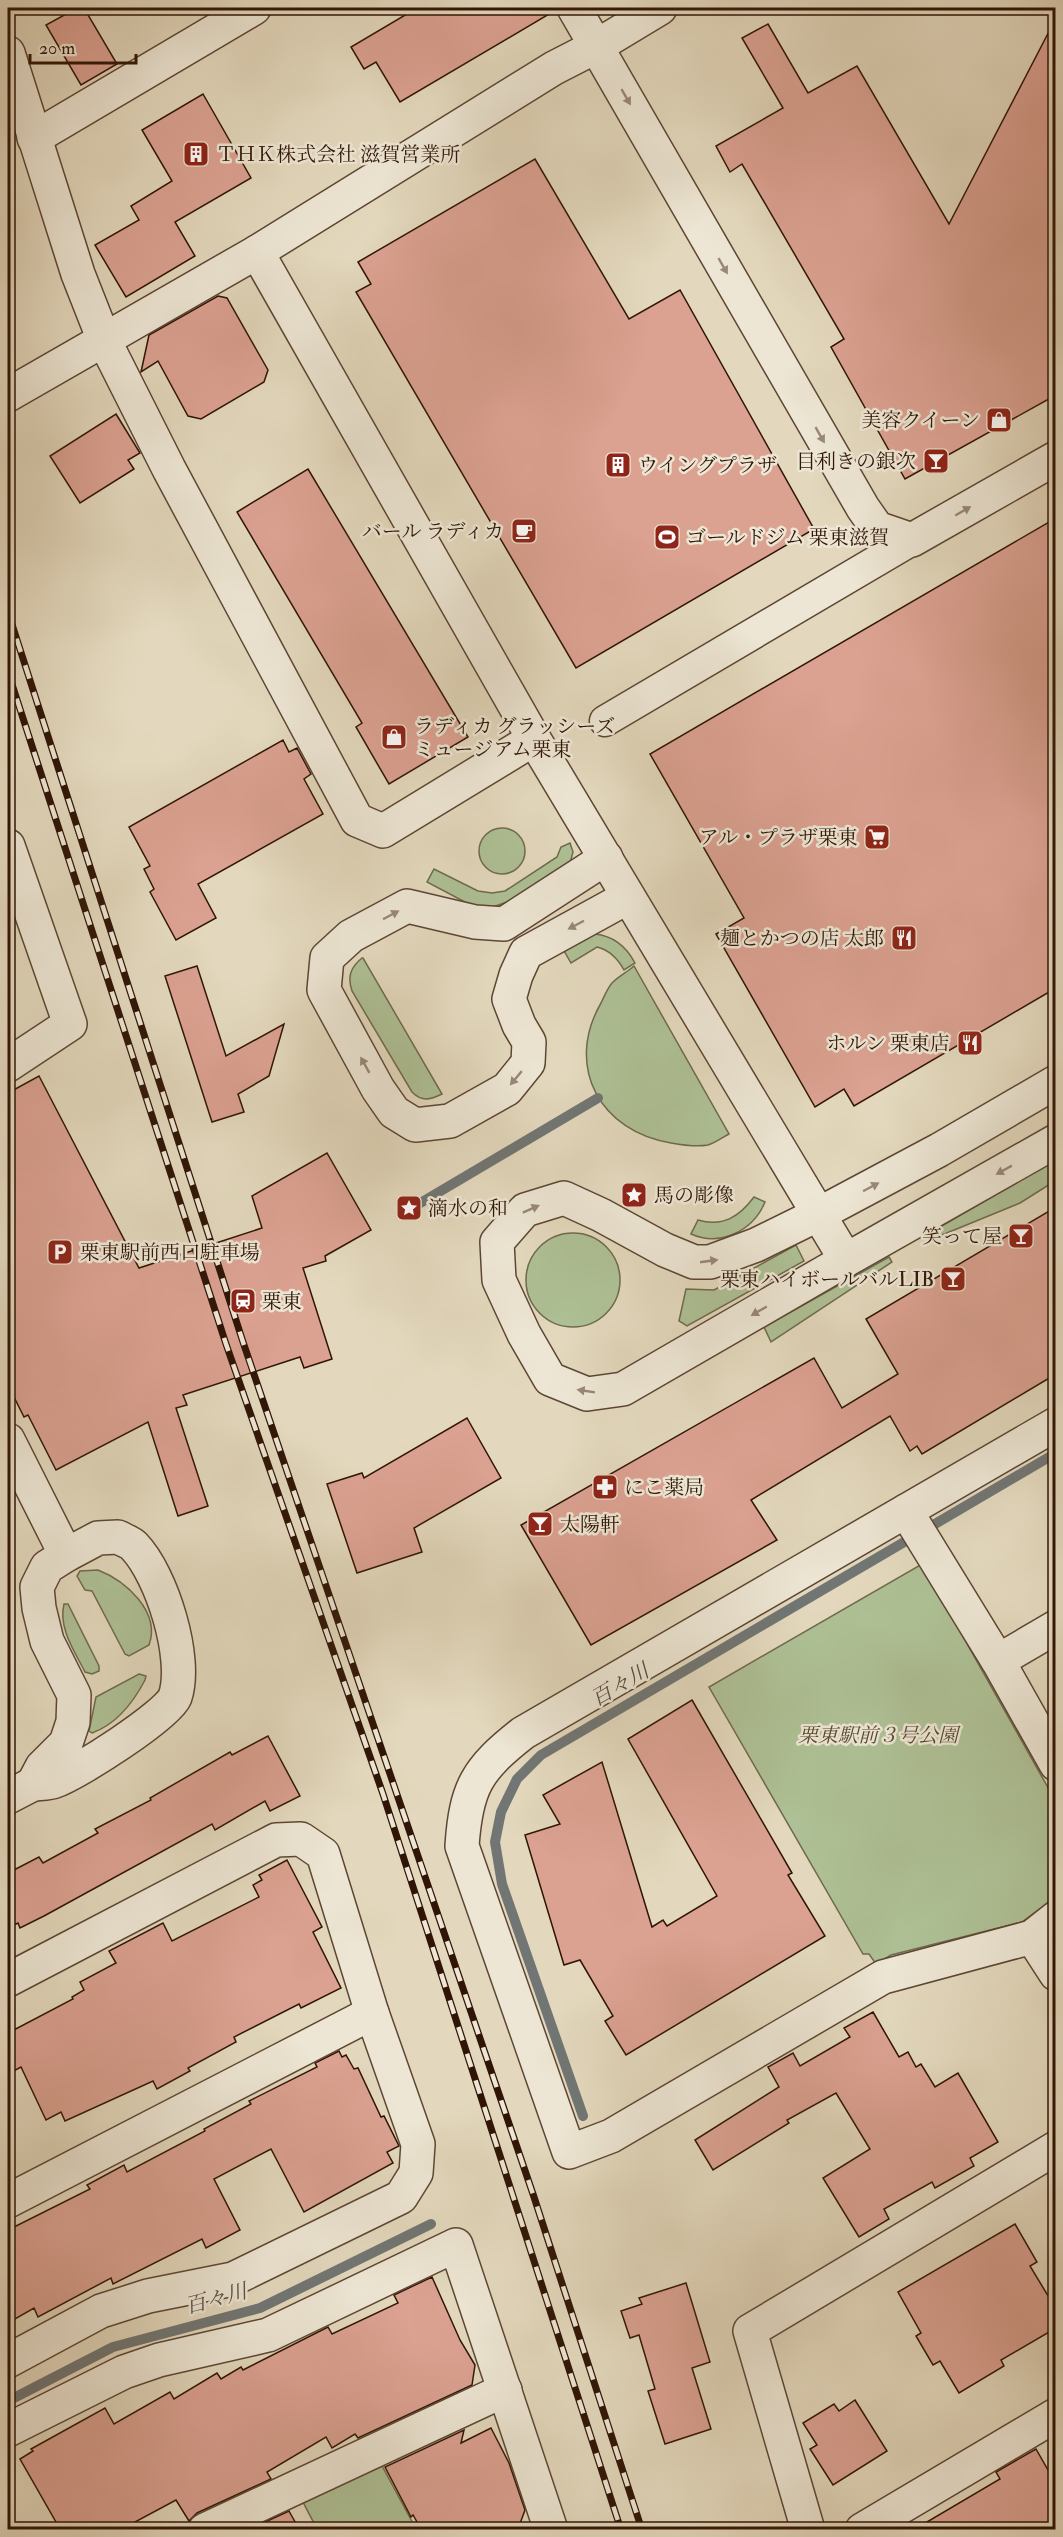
<svg xmlns="http://www.w3.org/2000/svg" width="1063" height="2537" viewBox="0 0 1063 2537" font-family="'IM FELL Double Pica','Noto Serif JP',serif">
	<style>
		.green { fill: #aec095; stroke: #6f6a4e; stroke-width: 1.5 }
		.lines { fill: none; stroke-linecap: round; stroke-linejoin: round }
		.stream { stroke: #717674; stroke-width: 10 }
		.building { fill: #dba191; stroke: #301506; stroke-width: 1.5 }
		.pedestrian-casing { stroke: #5d4634; stroke-width: 33 }
		.minor-casing { stroke: #5d4634; stroke-width: 36 }
		.tertiary-casing { stroke: #5d4634; stroke-width: 36 }
		.pedestrian { stroke: #ede6d4; stroke-width: 30 }
		.minor { stroke: #ede6d4; stroke-width: 33 }
		.tertiary { stroke: #ede6d4; stroke-width: 33 }
		.rail-casing { stroke: #301506; stroke-width: 7 }
		.rail { stroke: #ede6d4; stroke-width: 4.5; stroke-dasharray: 14; stroke-linecap: butt }
		.oneway { fill: #988877 }
		.labels { text-anchor: middle; dominant-baseline: central; stroke-width: 5; stroke-linejoin: round; paint-order: stroke }
		.poi-label { font-size: 20px; fill: #301506; stroke: #ede6d4; text-anchor: start }
		.park-label { font-size: 20px; font-style: italic; fill: #564831; stroke: #ede6d4 }
		.water-label { font-size: 21px; font-style: italic; fill: #564d46; stroke: #ede6d4 }
	</style>
	<rect width="100%" height="100%" fill="#e3d8bd"/>
	<filter id="stains"><feTurbulence type="fractalNoise" baseFrequency=".00333" numOctaves="4"/><feColorMatrix values="0 0 0 0 .2 0 0 0 0 .09 0 0 0 0 .02 0 0 0 .5 -.17"/></filter>
	<radialGradient id="worn" r=".72"><stop offset=".6" stop-color="#630" stop-opacity="0"/><stop offset="1" stop-color="#630" stop-opacity=".3"/></radialGradient>
	<!-- green -->
	<g class="green">
		<circle cx="502" cy="851" r="23"/>
		<polygon points="570,843 573,852 569,867 507,902 487,909 478,909 427,882 434,869 478,891 492,893 505,891 557,857 561,847"/>
		<path d="M 595,934 C 614,936 626,946 635,963 L 624,970 C 618,959 609,950 597,947 L 571,963 L 563,949 Z"/>
		<path d="M 362,958 L 363,958 L 442,1094 C 430,1100 422,1102 412,1092 L 352,991 C 347,976 351,967 362,958 Z"/>
		<path d="M 634,966 L 729,1134 C 723,1137 715,1143 708,1145 C 697,1147 682,1145 671,1143 C 601,1132 564,1067 601,1003 C 604,997 607,989 612,983 C 618,977 627,972 634,966 Z"/>
		<polygon points="1055,1160 1055,1181 1020,1203 937,1237 933,1231"/>
		<path d="M 754,1197 L 765,1202 C 753,1231 720,1247 691,1234 L 698,1220 C 723,1227 739,1217 754,1197 Z"/>
		<circle cx="573" cy="1280" r="47"/>
		<polygon points="796,1245 804,1261 687,1326 679,1321 686,1289 714,1290"/>
		<polygon points="889,1257 892,1262 771,1342 764,1327"/>
		<polygon points="922,1564 1055,1800 1055,1897 1022,1922 891,1955 876,1964 869,1954 863,1954 709,1687"/>
		<path d="M 98,1570 C 126,1581 161,1612 149,1645 L 129,1656 L 125,1654 L 92,1591 L 85,1590 L 77,1576 L 80,1571 Z"/>
		<path d="M 64,1604 L 68,1604 L 99,1666 L 99,1671 L 92,1674 L 85,1672 C 75,1652 58,1628 64,1604 Z"/>
		<path d="M 139,1674 L 146,1676 L 145,1680 C 133,1703 117,1724 92,1733 L 89,1731 L 96,1697 Z"/>
		<polygon points="381,2464 416,2529 317,2529 303,2502"/>
	</g>
	<g class="lines">
		<!-- stream -->
		<g class="stream">
			<polyline points="417,1205 598,1098"/>
			<polyline points="583,2116 502,1884 495,1842 501,1812 517,1779 541,1755 1056,1453"/>
			<polyline points="8,2401 113,2347 260,2308 431,2224"/>
		</g>
	</g>
	<!-- building -->
	<g class="building">
		<polygon points="77,8 84,8 117,64 81,85 46,25"/>
		<polygon points="417,8 555,8 556,10 400,102 376,62 364,69 351,47"/>
		<polygon points="1056,18 1056,395 905,479 831,347 844,339 742,164 730,172 716,146 783,108 742,38 768,24 808,93 857,66 949,224"/>
		<polygon points="203,94 251,178 175,222 195,256 126,297 95,245 139,220 131,206 172,181 142,130"/>
		<polygon points="535,159 629,319 680,290 814,529 576,668 356,292 371,284 358,262"/>
		<polygon points="218,296 227,298 268,370 264,382 201,419 188,416 158,361 141,372 149,335"/>
		<polygon points="116,414 140,453 128,460 134,469 80,503 50,456"/>
		<polygon points="308,469 468,737 389,784 356,727 362,723 237,512"/>
		<polygon points="1056,518 1056,988 854,1106 844,1089 815,1107 716,934 744,918 650,754"/>
		<polygon points="283,740 289,752 297,748 311,774 304,779 323,814 198,884 216,918 176,940 150,892 154,889 144,869 150,866 129,827"/>
		<polygon points="197,966 226,1056 284,1024 269,1076 238,1094 244,1112 212,1122 165,976"/>
		<polygon points="39,1076 139,1268 262,1228 252,1196 327,1153 371,1230 325,1256 326,1261 303,1268 332,1359 304,1368 300,1357 183,1395 187,1405 176,1408 208,1506 178,1516 148,1422 56,1470 28,1415 24,1417 8,1385 8,1093"/>
		<polygon points="1056,1207 1056,1374 922,1454 917,1446 910,1451 890,1416 751,1500 777,1540 591,1645 521,1525 814,1358 842,1408 898,1374 866,1319"/>
		<polygon points="467,1418 501,1478 414,1528 422,1552 357,1573 327,1484 362,1473 364,1478"/>
		<polygon points="692,1700 792,1873 788,1875 825,1936 626,2055 605,2021 613,2016 580,1960 564,1965 525,1835 560,1824 543,1795 602,1762 652,1927 663,1920 667,1926 717,1896 628,1739"/>
		<polygon points="268,1736 300,1796 270,1811 265,1801 215,1830 212,1824 44,1916 20,1928 18,1923 8,1928 8,1873 39,1857 43,1863 98,1833 95,1829 151,1800 150,1798 230,1752 232,1755"/>
		<polygon points="287,1860 322,1927 313,1932 341,1988 301,2008 299,2004 234,2037 236,2042 188,2068 190,2071 157,2089 153,2081 65,2121 61,2112 46,2120 21,2067 8,2074 8,2033 73,1999 72,1997 84,1990 80,1982 116,1963 109,1951 163,1923 172,1941 259,1897 253,1885 262,1880 259,1875"/>
		<polygon points="873,2012 899,2057 908,2052 916,2067 921,2064 935,2087 958,2073 998,2142 970,2158 974,2166 935,2188 932,2182 884,2209 889,2219 859,2237 823,2178 870,2149 836,2093 787,2120 789,2123 713,2170 695,2140 779,2087 768,2067 793,2053 800,2066 850,2037 844,2028"/>
		<polygon points="339,2051 342,2057 346,2055 354,2069 358,2068 381,2117 384,2116 399,2146 387,2152 393,2163 304,2212 271,2149 214,2179 240,2230 206,2248 202,2239 113,2284 111,2278 38,2317 34,2308 8,2323 8,2230 90,2189 87,2185 124,2165 127,2172 205,2131 204,2129 251,2104 249,2101 317,2067 315,2063"/>
		<polygon points="1015,2224 1037,2262 1030,2266 1056,2309 1056,2328 1001,2360 1004,2366 959,2393 940,2361 933,2365 916,2336 921,2333 898,2292"/>
		<polygon points="432,2277 460,2340 475,2365 472,2385 358,2438 355,2434 332,2448 326,2437 267,2472 271,2479 197,2513 189,2521 176,2500 122,2529 60,2529 20,2459 33,2451 31,2449 105,2408 114,2424 170,2392 174,2399 217,2373 221,2379 241,2367 243,2370 328,2327 332,2334 398,2303 394,2295"/>
		<polygon points="686,2283 710,2362 692,2368 711,2429 665,2444 648,2391 655,2389 639,2335 630,2338 621,2311 642,2304 639,2298"/>
		<polygon points="855,2400 887,2451 833,2485 810,2449 817,2445 803,2423 834,2404 839,2411"/>
		<polygon points="491,2428 509,2463 525,2510 518,2529 421,2529 413,2515 411,2517 385,2467 464,2430 461,2443"/>
		<polygon points="1036,2449 1056,2484 1056,2529 915,2529 1000,2479 996,2472"/>
		<polygon points="289,2511 299,2529 250,2529"/>
	</g>
	<g class="lines">
		<!-- pedestrian casing -->
		<g class="pedestrian-casing">
			<polyline id="pedestrian" points="605,721 912,540"/>
		</g>
		<!-- minor casing -->
		<g class="minor-casing">
			<g id="minor">
				<polyline points="574,8 863,508 877,528 912,540 1056,458"/>
				<polyline points="8,53 78,274 104,340 169,469 357,820 383,831 534,739"/>
				<polyline points="34,138 254,8"/>
				<polyline points="8,395 257,252"/>
				<polyline points="8,846 70,1024 8,1065"/>
				<polyline points="606,858 504,924 475,922 407,906 351,936 327,958 324,990 378,1089 394,1112 415,1125 450,1121 507,1089 528,1063 529,1042 519,1025 509,999 516,975 526,953 628,897"/>
				<polyline points="819,1214 756,1245 710,1262 694,1262 665,1250 601,1215 564,1198 525,1210 497,1242 499,1280 524,1334 550,1379 587,1394 623,1389 846,1260"/>
				<path d="M 1056,1424 L 523,1733 C 477,1769 466,1787 462,1846 L 569,2152 L 611,2136 L 883,1977 L 1032,1937 L 1056,1918"/>
				<polyline points="8,1440 66,1555"/>
				<polyline points="906,1511 998,1661 1056,1764"/>
				<path d="M 118,1537 C 123,1540 130,1542 134,1546 C 162,1575 188,1659 175,1697 C 168,1715 76,1774 55,1781 C 48,1784 40,1783 33,1784 L 42,1767 L 66,1743 L 73,1722 L 74,1695 L 47,1641 L 39,1608 L 37,1587 L 47,1567 L 66,1555 L 98,1538 Z"/>
				<polyline points="998,1661 1056,1627"/>
				<polyline points="1032,1937 1056,1974"/>
				<polyline points="8,1980 276,1840 301,1839 323,1854 372,2013 418,2144 416,2173 401,2197 233,2279 148,2296 101,2311 8,2361"/>
				<polyline points="8,2201 372,2013"/>
				<polyline points="8,2430 124,2372 159,2360 268,2335 456,2245 551,2530"/>
				<polyline points="205,2530 505,2390"/>
				<polyline points="808,2530 750,2331 1056,2148"/>
				<polyline points="862,2530 1056,2415"/>
			</g>
		</g>
		<!-- tertiary casing -->
		<g class="tertiary-casing">
			<g id="tertiary">
				<polyline points="660,8 597,46 554,68 257,252 534,739 846,1260 1056,1141"/>
				<polyline points="819,1214 939,1150 1056,1082"/>
				<polyline points="8,1797 33,1784"/>
			</g>
		</g>
		<!-- pedestrian -->
		<use href="#pedestrian" class="pedestrian"/>
		<!-- minor -->
		<use href="#minor" class="minor"/>
		<!-- tertiary -->
		<use href="#tertiary" class="tertiary"/>
		<!-- rail casing -->
		<g class="rail-casing">
			<g id="rail">
				<polyline points="8,612 243,1342 534,2197 642,2530"/>
				<polyline points="8,672 226,1344 383,1794 621,2530"/>
			</g>
		</g>
		<!-- rail -->
		<use href="#rail" class="rail"/>
	</g>
	<!-- one-way arrows -->
	<defs><path id="oneway-solid" d="M-6-.8H1V-3.2L6.5 0L1 3.2V.8H-6Z" transform="scale(1.5)"/></defs>
	<g class="oneway">
		<use href="#oneway-solid" transform="translate(626 97) rotate(60)"/>
		<use href="#oneway-solid" transform="translate(723 266) rotate(60)"/>
		<use href="#oneway-solid" transform="translate(820 435) rotate(60)"/>
		<use href="#oneway-solid" transform="translate(963 511) rotate(-30)"/>
		<use href="#oneway-solid" transform="translate(391 915) rotate(-28)"/>
		<use href="#oneway-solid" transform="translate(576 925) rotate(152)"/>
		<use href="#oneway-solid" transform="translate(365 1065) rotate(-119)"/>
		<use href="#oneway-solid" transform="translate(516 1078) rotate(130)"/>
		<use href="#oneway-solid" transform="translate(1004 1170) rotate(151)"/>
		<use href="#oneway-solid" transform="translate(871 1187) rotate(-28)"/>
		<use href="#oneway-solid" transform="translate(531 1209) rotate(-24)"/>
		<use href="#oneway-solid" transform="translate(709 1261) rotate(-8)"/>
		<use href="#oneway-solid" transform="translate(759 1311) rotate(150)"/>
		<use href="#oneway-solid" transform="translate(586 1391) rotate(-171)"/>
	</g>
	<!-- icons -->
	<defs>
		<g id="building-square" transform="scale(1.35)"><rect x="-9" y="-9" width="18" height="18" rx="4" fill="#8f2418" stroke="#ede6d4"/><path d="M-4-6H4V6H1V3H-1V6H-4ZM-2.5-4.3h1.7v1.8h-1.7ZM.8-4.3h1.7v1.8H.8ZM-2.5-1h1.7V.8h-1.7ZM.8-1h1.7V.8H.8Z" fill="#fff"/></g>
		<g id="shop-square" transform="scale(1.35)"><rect x="-9" y="-9" width="18" height="18" rx="4" fill="#8f2418" stroke="#ede6d4"/><path d="M-5-2.5h2.3a2.7 3.5 0 0 1 5.4 0H5L5.5 6h-11ZM-1.5-2.5h3a1.5 2.3 0 0 0-3 0Z" fill="#fff"/></g>
		<g id="bar-square" transform="scale(1.35)"><rect x="-9" y="-9" width="18" height="18" rx="4" fill="#8f2418" stroke="#ede6d4"/><path d="M-6-5H6L.8 .8V4.5H3.5V6h-7V4.5H-.8V.8Z" fill="#fff"/></g>
		<g id="cafe-square" transform="scale(1.35)"><rect x="-9" y="-9" width="18" height="18" rx="4" fill="#8f2418" stroke="#ede6d4"/><path d="M-5.5-4.5H6V0H3Q3 3.5 0 3.5H-2.5Q-5.5 3.5-5.5 0ZM3-3.2v2h1.7v-2ZM-6 4.5H4V6H-6Z" fill="#fff"/></g>
		<g id="stadium-square" transform="scale(1.35)"><rect x="-9" y="-9" width="18" height="18" rx="4" fill="#8f2418" stroke="#ede6d4"/><path d="M0-5a6.5 5 0 1 0 0 10a6.5 5 0 1 0 0-10ZM-3.5-1.8h7v3.6h-7Z" fill="#fff"/></g>
		<g id="supermarket-square" transform="scale(1.35)"><rect x="-9" y="-9" width="18" height="18" rx="4" fill="#8f2418" stroke="#ede6d4"/><path d="M-6-5.5h2.5l.6 2H6L4.5 2H-2.5L-4.4-4H-6ZM-1.5 3.2a1.3 1.3 0 1 0 .1 0ZM3 3.2a1.3 1.3 0 1 0 .1 0Z" fill="#fff"/></g>
		<g id="restaurant-square" transform="scale(1.35)"><rect x="-9" y="-9" width="18" height="18" rx="4" fill="#8f2418" stroke="#ede6d4"/><path d="M-5-6h1v4h1v-4h1v4h1v-4h1v5L-1.5 .5V6h-2V.5L-5-1ZM5-6V6H3V1.5H1.5Q1.5-4 5-6Z" fill="#fff"/></g>
		<g id="sight-square" transform="scale(1.35)"><rect x="-9" y="-9" width="18" height="18" rx="4" fill="#8f2418" stroke="#ede6d4"/><path d="M0-6L1.8-2.2L6-1.7L2.9 1.2L3.7 5.4L0 3.3L-3.7 5.4L-2.9 1.2L-6-1.7L-1.8-2.2Z" fill="#fff"/></g>
		<g id="parking-square" transform="scale(1.35)"><rect x="-9" y="-9" width="18" height="18" rx="4" fill="#8f2418" stroke="#ede6d4"/><path d="M-3.5-5.5H1a3.5 3.5 0 0 1 0 7H-1V5.5H-3.5ZM-1-3.4V-.6H.8a1.4 1.4 0 0 0 0-2.8Z" fill="#fff"/></g>
		<g id="station-square" transform="scale(1.35)"><rect x="-9" y="-9" width="18" height="18" rx="4" fill="#8f2418" stroke="#ede6d4"/><path d="M-3-6H3Q5-6 5-4V2Q5 4 3 4L4.5 6H3L1.5 4h-3L-3 6H-4.5L-3 4Q-5 4-5 2V-4Q-5-6-3-6ZM-3.5-4v3h7v-3ZM-3.5 1v1.5H-2V1ZM2 1v1.5H3.5V1Z" fill="#fff"/></g>
		<g id="pharmacy-square" transform="scale(1.35)"><rect x="-9" y="-9" width="18" height="18" rx="4" fill="#8f2418" stroke="#ede6d4"/><path d="M-2-6h4v4h4v4h-4v4h-4v-4h-4v-4h4Z" fill="#fff"/></g>
	</defs>
	<g fill-rule="evenodd">
		<use href="#building-square" x="196" y="154"/>
		<use href="#shop-square" x="999" y="420"/>
		<use href="#bar-square" x="936" y="461"/>
		<use href="#building-square" x="618" y="465"/>
		<use href="#cafe-square" x="524" y="531"/>
		<use href="#stadium-square" x="667" y="537"/>
		<use href="#shop-square" x="394" y="737"/>
		<use href="#supermarket-square" x="877" y="837"/>
		<use href="#restaurant-square" x="904" y="938"/>
		<use href="#restaurant-square" x="970" y="1043"/>
		<use href="#sight-square" x="634" y="1195"/>
		<use href="#sight-square" x="409" y="1208"/>
		<use href="#bar-square" x="1021" y="1236"/>
		<use href="#parking-square" x="60" y="1252"/>
		<use href="#bar-square" x="953" y="1279"/>
		<use href="#station-square" x="243" y="1301"/>
		<use href="#pharmacy-square" x="605" y="1487"/>
		<use href="#bar-square" x="540" y="1524"/>
	</g>
	<g class="labels">
		<!-- poi labels -->
		<g class="poi-label">
			<text x="216" y="154">ＴＨＫ株式会社 滋賀営業所</text>
			<text x="980" y="420" text-anchor="end">美容クイーン</text>
			<text x="916" y="461" text-anchor="end">目利きの銀次</text>
			<text x="638" y="465">ウイングプラザ</text>
			<text x="504" y="531" text-anchor="end">バール ラディカ</text>
			<text x="686" y="537">ゴールドジム 栗東滋賀</text>
			<text x="414" y="726">ラディカ グラッシーズ<tspan x="414" dy="23">ミュージアム栗東</tspan></text>
			<text x="858" y="837" text-anchor="end">アル・プラザ栗東</text>
			<text x="884" y="938" text-anchor="end">麺とかつの店 太郎</text>
			<text x="950" y="1043" text-anchor="end">ホルン 栗東店</text>
			<text x="654" y="1195">馬の彫像</text>
			<text x="428" y="1208">滴水の和</text>
			<text x="1002" y="1236" text-anchor="end">笑って屋</text>
			<text x="80" y="1252">栗東駅前西口駐車場</text>
			<text x="934" y="1279" text-anchor="end">栗東ハイボールバルLIB</text>
			<text x="262" y="1301">栗東</text>
			<text x="624" y="1487">にこ薬局</text>
			<text x="560" y="1524">太陽軒</text>
		</g>
		<!-- park labels -->
		<g class="park-label">
			<text x="878" y="1735">栗東駅前３号公園</text>
		</g>
		<!-- water labels -->
		<g class="water-label">
			<text transform="translate(620 1685) rotate(-30)">百々川</text>
			<text transform="translate(216 2299) rotate(-15)">百々川</text>
		</g>
	</g>
	<!-- margin -->
	<rect width="1063" height="2537" fill="none" stroke="#e3d8bd" stroke-width="30"/>
	<rect x="9" y="9" width="1045" height="2519" fill="none" stroke="#301506" stroke-width="3"/>
	<rect x="15" y="15" width="1033" height="2507" fill="none" stroke="#301506" stroke-width="1.5"/>
	<!-- scale -->
	<path d="M30 54v9h106v-9" fill="none" stroke="#301506" stroke-width="3"/>
	<text x="39" y="54" font-size="18" fill="#301506" stroke="#ede6d4" stroke-width="4.5" paint-order="stroke">20 m</text>
	<rect width="100%" height="100%" filter="url(#stains)"/>
	<rect width="100%" height="100%" fill="url(#worn)"/>
</svg>
